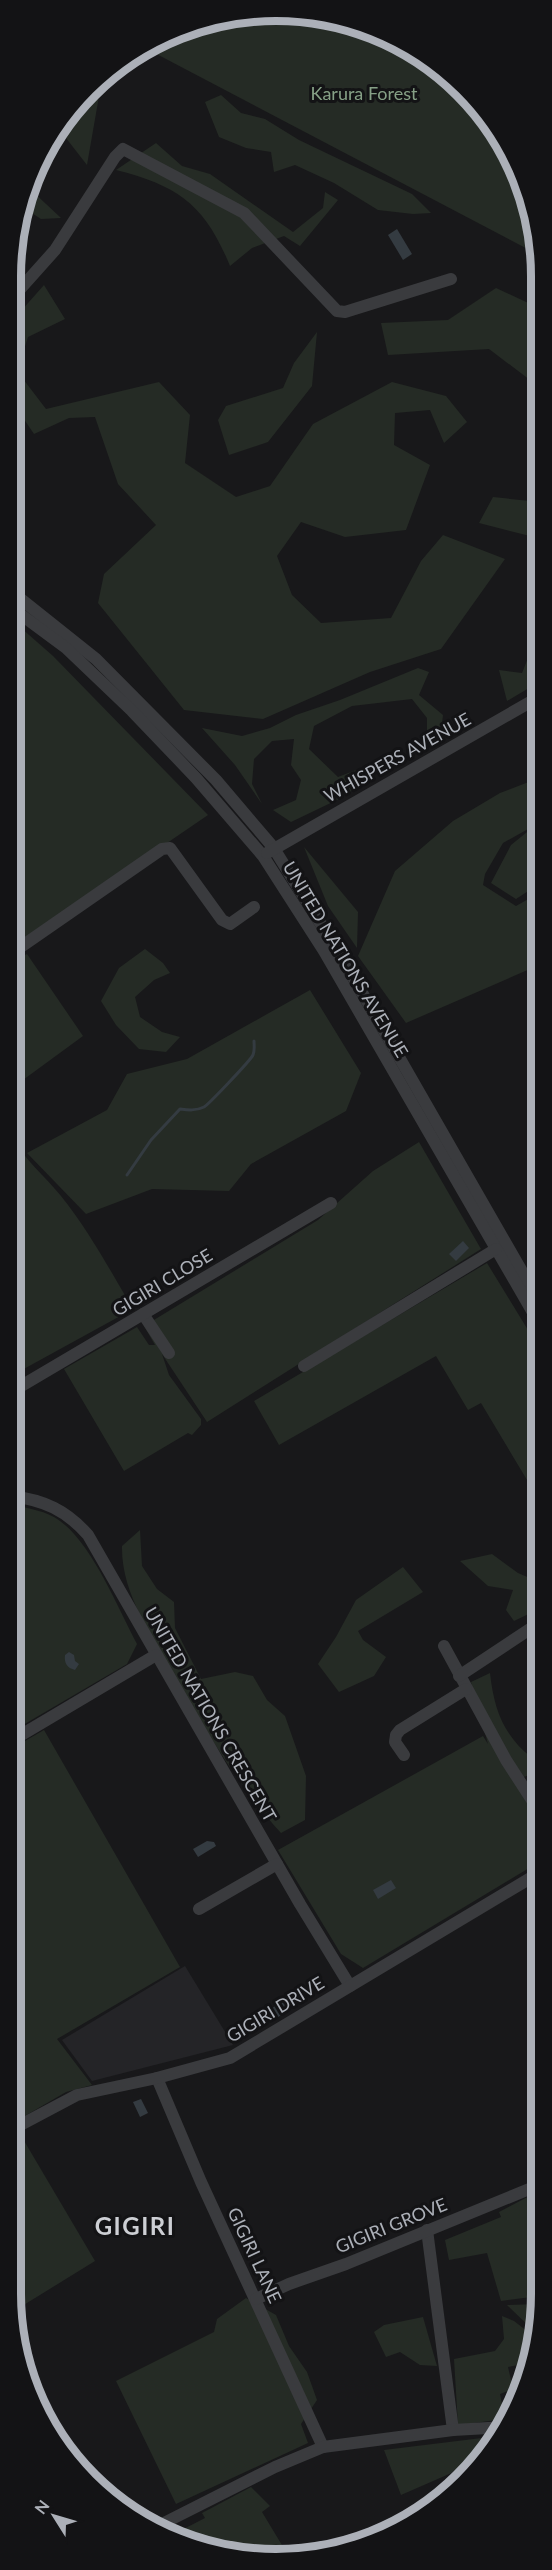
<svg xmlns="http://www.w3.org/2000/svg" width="552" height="2570" viewBox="0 0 552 2570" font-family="Lato,sans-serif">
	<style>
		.built { fill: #242427 }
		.green { fill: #252b25 }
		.water { fill: #343b41 }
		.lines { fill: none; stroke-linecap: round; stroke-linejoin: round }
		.stream { stroke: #343b41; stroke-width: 3 }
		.minor { stroke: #3a3b3e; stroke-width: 12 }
		.labels { text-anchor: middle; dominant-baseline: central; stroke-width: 6; stroke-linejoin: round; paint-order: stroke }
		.park-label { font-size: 18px; fill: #86a086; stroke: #131315 }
		.street-label { font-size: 18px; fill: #acb0b8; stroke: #131315 }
		.district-label { font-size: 24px; font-weight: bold; letter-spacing: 1.5px; fill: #cdcfd4; stroke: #131315 }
		.rim { fill: none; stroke: #acb0b8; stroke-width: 8 }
	</style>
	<rect width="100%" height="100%" fill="#18181a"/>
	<!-- built -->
	<polygon class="built" points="185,1966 233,2045 92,2081 62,2040"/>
	<!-- green -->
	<g class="green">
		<polygon points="310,13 393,38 464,89 514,159 539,242 539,255 147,49 207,20"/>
		<polygon points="102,79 87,165 59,129"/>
		<polygon points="221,95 241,113 265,119 299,140 412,194 431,213 413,214 378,210 334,183 295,165 274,172 271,152 246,148 219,137 205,102"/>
		<path d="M 156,143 L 182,166 L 210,174 L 293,232 L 323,208 L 325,192 L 338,200 L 300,246 L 284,236 L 252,248 L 230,266 C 205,205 179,186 116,170 Z"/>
		<polygon points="30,189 61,218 41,219 24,208"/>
		<polygon points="44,285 65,319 28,337 17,371 46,409 159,382 190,415 185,463 236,497 270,486 313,424 392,382 446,396 467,422 444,443 430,410 395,413 394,445 430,465 406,530 345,537 301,522 277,556 292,595 321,623 391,618 421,561 443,535 505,559 441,649 370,672 263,719 184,710 98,603 104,574 156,525 118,484 95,417 69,418 34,434 13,403 13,320"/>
		<polygon points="496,288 539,308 539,383 530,380 489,349 388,355 381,323 448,320"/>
		<polygon points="317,332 312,386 268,442 229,455 218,420 226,406 283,388 294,363"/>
		<polygon points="493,497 539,502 539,532 534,537 479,523"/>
		<polygon points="12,620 53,656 208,815 12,949"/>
		<polygon points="532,648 539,653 539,682 507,701 499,670 522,673"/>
		<polygon points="418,668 429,672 419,695 443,715 441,732 427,741 427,718 412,699 352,706 314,726 309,749 338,777 369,765 372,778 339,799 291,822 273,810 296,800 301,780 291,765 294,739 272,741 254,759 252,784 262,804 235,765 202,728 242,736 270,728 296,715 340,700"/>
		<polygon points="539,778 539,823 537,824 539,824 539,884 516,899 491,883 511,845 537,824 503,843 485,874 483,885 516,906 539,893 539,965 406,1023 358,956 395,871 453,821 500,793"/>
		<polygon points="304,847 358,912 357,948 328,906"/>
		<polygon points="145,949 163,963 170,973 154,980 135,997 140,1017 162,1032 180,1037 166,1052 139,1049 116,1025 101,1001 119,968"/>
		<polygon points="27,954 83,1036 12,1088 12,962"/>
		<polygon points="310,990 361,1073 346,1111 251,1164 229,1191 152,1189 86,1214 27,1153 107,1110 127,1074 187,1059"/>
		<path d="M 12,1136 C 24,1160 45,1176 61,1196 C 89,1231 110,1270 133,1309 L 11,1376 Z"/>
		<polygon points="419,1142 481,1249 207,1422 162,1354 169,1375 201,1419 201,1425 192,1435 188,1433 124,1471 64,1369 137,1327 149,1345 155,1345 144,1326 318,1220 373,1171"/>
		<polygon points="487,1263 539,1348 539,1500 481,1403 468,1410 436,1356 279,1445 254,1401"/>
		<path d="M 11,1505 C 28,1508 47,1511 60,1521 C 92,1544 118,1608 137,1644 L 127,1664 L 11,1732 Z"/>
		<path d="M 140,1530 L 142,1566 L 157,1589 L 174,1602 L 175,1628 L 201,1679 L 235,1672 L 253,1676 L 267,1700 L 285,1716 L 306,1776 L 305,1820 L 281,1833 C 238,1786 207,1732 175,1677 C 153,1637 121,1594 122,1546 Z"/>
		<polygon points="492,1554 518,1573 539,1582 539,1609 514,1621 506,1610 513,1590 488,1586 460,1561"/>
		<polygon points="403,1567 423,1592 358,1631 363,1640 386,1657 374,1676 339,1692 318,1664 336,1637 356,1600"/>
		<path d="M 490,1673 C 494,1709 503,1735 532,1758 L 539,1755 L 539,1771 L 514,1781 L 539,1823 L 539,1862 L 363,1968 L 341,1954 L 278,1850 L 483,1736 L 488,1744 L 471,1682 Z"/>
		<polygon points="44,1730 180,1967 57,2039 92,2085 66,2092 11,2124 11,1749"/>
		<polygon points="23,2139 95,2261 14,2311 11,2294 11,2146"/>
		<polygon points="539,2191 539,2296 501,2301 487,2253 449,2260 445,2240 501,2217 499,2212"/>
		<polygon points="246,2298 276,2315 289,2346 307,2372 317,2400 301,2424 308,2443 176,2504 116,2381 214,2332 217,2319"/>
		<polygon points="539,2304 537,2334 507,2305"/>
		<polygon points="502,2316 514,2321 536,2338 528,2363 508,2367 513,2389 500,2394 505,2419 458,2425 454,2359 495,2351 504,2339"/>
		<polygon points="423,2317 437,2366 420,2365 400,2352 386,2357 374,2332 384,2325"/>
		<polygon points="498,2436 461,2481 456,2471 401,2495 384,2450"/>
		<polygon points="251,2487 270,2506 262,2512 288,2555 259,2559 170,2536 205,2518 202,2513"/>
	</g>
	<!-- water -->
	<g class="water">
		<polygon points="397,229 412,254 403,260 388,235"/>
		<polygon points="463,1241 469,1248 456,1261 449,1254"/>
		<path d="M 69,1652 L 74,1655 L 75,1661 L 79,1664 L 75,1670 C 67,1668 64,1663 65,1655 Z"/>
		<polygon points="207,1841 214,1842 216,1846 198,1857 193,1849"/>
		<polygon points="391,1880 396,1888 378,1899 373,1890"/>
		<polygon points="283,2001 289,2010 272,2021 266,2012"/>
		<polygon points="141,2099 148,2113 140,2117 133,2102"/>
	</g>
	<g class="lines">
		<!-- stream -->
		<path class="stream" d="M 127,1175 L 151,1140 L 180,1109 C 188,1110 196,1111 204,1107 C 208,1105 250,1061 253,1055 C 255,1050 254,1046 254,1041"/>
		<!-- minor -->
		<g class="minor">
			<polyline points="13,297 55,250 115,157 123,149 244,213 337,311 345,312 451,279"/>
			<polyline points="12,592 96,659 216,780 273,847 345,963 539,1301"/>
			<polyline points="12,608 66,648 132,711 196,778 263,856 324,951 539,1323"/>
			<polyline points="267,853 539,697"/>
			<polyline points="12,953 162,849 170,848 222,920 230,924 254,907"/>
			<polyline points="143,1314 169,1353"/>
			<polyline points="304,1366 496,1249"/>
			<polyline points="11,1392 331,1203"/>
			<path d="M 11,1496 C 44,1500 66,1510 88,1535 L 300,1904 L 350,1986"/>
			<polyline points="444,1646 506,1760 539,1811"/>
			<polyline points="459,1676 539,1623"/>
			<polyline points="11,1741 156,1655"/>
			<polyline points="404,1755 395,1742 396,1735 400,1730 466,1689"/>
			<polyline points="199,1909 277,1864"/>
			<polyline points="157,2078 201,2182 323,2447"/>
			<polyline points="11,2130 77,2095 157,2078 230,2058 539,1873"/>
			<polyline points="427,2230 453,2430"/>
			<polyline points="256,2299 289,2284 346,2264 539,2185"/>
			<polyline points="156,2527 275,2467 323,2447 453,2430 506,2427"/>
		</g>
	</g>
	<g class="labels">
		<!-- park labels -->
		<g class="park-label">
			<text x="364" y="93">Karura Forest</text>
		</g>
		<!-- street labels -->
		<g class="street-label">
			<text transform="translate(397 757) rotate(-29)">WHISPERS AVENUE</text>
			<text transform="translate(346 959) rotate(59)">UNITED NATIONS AVENUE</text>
			<text transform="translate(162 1282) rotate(-31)">GIGIRI CLOSE</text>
			<text transform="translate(211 1714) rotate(60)">UNITED NATIONS CRESCENT</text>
			<text transform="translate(275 2009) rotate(-31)">GIGIRI DRIVE</text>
			<text transform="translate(391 2225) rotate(-22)">GIGIRI GROVE</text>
			<text transform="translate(255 2255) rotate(65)">GIGIRI LANE</text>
		</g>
		<!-- district labels -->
		<g class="district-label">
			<text x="135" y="2225">GIGIRI</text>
		</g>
	</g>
	<!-- crop -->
	<path d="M0 0H552V2570H0ZM276 21H276A255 255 0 0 1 531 276V2294A255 255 0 0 1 276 2549H276A255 255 0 0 1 21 2294V276A255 255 0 0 1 276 21Z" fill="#131315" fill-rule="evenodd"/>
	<path class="rim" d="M276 21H276A255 255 0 0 1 531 276V2294A255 255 0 0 1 276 2549H276A255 255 0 0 1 21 2294V276A255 255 0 0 1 276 21Z"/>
	<!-- north arrow -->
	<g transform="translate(54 2516) rotate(307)" stroke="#131315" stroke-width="4.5" paint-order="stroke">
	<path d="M0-4.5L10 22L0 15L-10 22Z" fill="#acb0b8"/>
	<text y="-9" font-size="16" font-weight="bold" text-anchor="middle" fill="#acb0b8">N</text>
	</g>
</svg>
